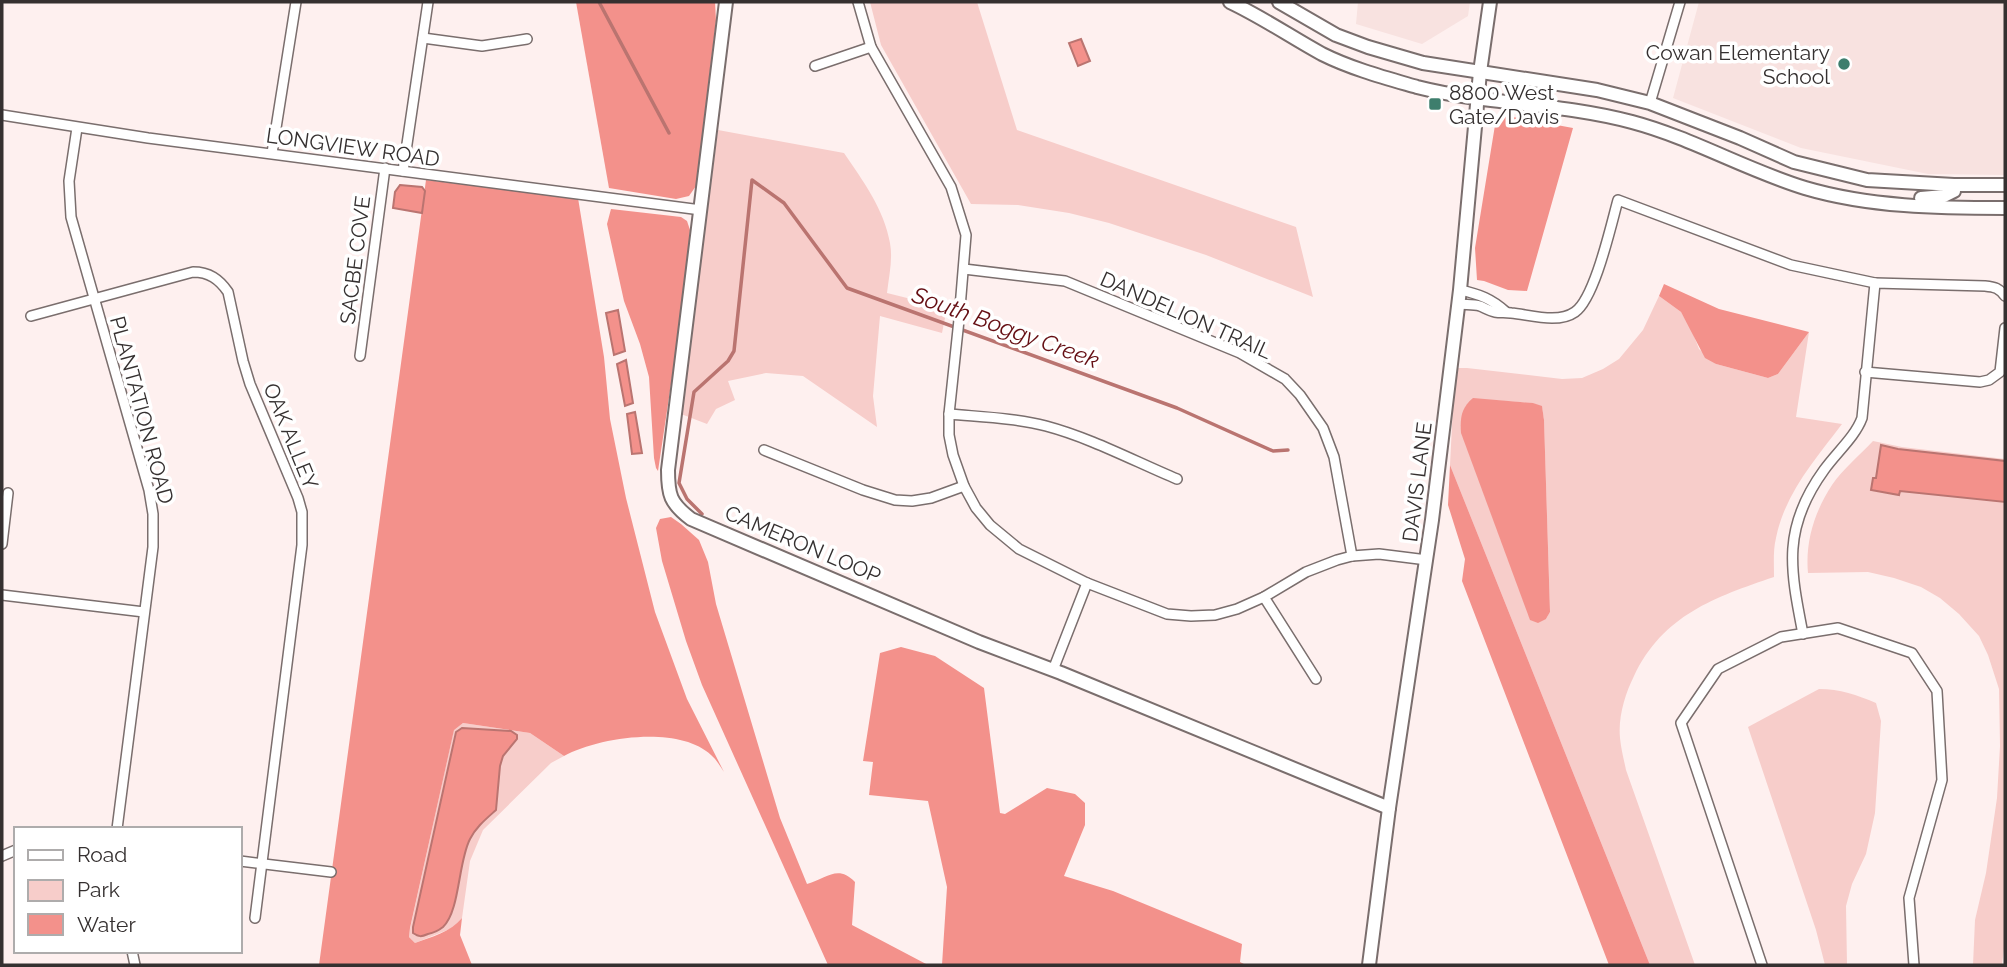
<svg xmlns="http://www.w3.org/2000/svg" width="2007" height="967" viewBox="0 0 2007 967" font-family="Raleway,sans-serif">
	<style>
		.built { fill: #f8e2e0 }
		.green { fill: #f7cdca; fill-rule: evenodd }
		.forest { fill: #f3918b }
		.water { fill: #f3918b; stroke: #ba7470; stroke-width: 2 }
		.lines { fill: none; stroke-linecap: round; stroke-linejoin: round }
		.stream { stroke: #ba7470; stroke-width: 3.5 }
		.street-casing { stroke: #7a6e6d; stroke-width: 12 }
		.secondary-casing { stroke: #7a6e6d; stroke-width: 16 }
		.street { stroke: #fff; stroke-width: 9 }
		.secondary { stroke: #fff; stroke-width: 12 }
		.poi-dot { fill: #3e7e6d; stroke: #fff; stroke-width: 2.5 }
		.labels { text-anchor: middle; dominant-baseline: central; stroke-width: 7; stroke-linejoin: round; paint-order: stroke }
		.poi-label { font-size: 21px; fill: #353030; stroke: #fff; text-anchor: end }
		.street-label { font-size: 21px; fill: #353030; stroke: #fff }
		.water-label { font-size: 23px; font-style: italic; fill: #650e13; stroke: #fff }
	</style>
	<rect width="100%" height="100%" fill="#fef0ef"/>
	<!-- built -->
	<g class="built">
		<polygon points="1358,2 1470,2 1468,16 1422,44 1356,24"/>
		<polygon points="1699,2 2005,2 2005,175 1928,174 1801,148 1673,98"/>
	</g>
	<!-- green -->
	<g class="green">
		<polygon points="870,2 977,2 1017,130 1296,227 1313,297 1206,255 1109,223 1069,213 1018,205 971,204 881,45"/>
		<path d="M 718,130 L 844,153 C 863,181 884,209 890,243 C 893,259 889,276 887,293 L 947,308 L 942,333 L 880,316 L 873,396 L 877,427 L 803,376 L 766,373 L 728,381 L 735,400 L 716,409 L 707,424 L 681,414 Z"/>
		<path d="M 1659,296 L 1681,312 L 1692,331 L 1699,349 L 1716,364 L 1768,378 L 1778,374 L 1809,332 L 1796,417 L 1842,424 C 1815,460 1785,493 1776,538 C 1773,550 1774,564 1774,577 C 1715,597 1663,615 1634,676 C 1625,694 1618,717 1620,738 C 1621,749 1624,760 1626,770 L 1695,965 L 1650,965 L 1450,465 L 1453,405 L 1458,368 L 1467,368 L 1562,379 L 1582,378 L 1603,369 L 1619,359 L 1643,330 ZM 1473,399 L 1532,403 L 1542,407 L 1544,420 L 1550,612 L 1546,619 Z"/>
		<path d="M 1873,441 L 1902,447 L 2005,459 L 2005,940 L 2002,965 L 1973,965 L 1975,920 L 1986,873 L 1997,798 L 2000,746 L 1999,689 L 1988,655 L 1979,636 L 1959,614 L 1940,598 L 1921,587 L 1894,578 L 1868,572 L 1808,573 C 1805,541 1815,511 1832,485 C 1843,469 1860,455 1873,441 Z"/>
		<path d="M 1819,689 C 1840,689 1857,695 1876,703 L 1881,721 L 1875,813 L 1866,854 L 1852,884 L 1846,906 L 1847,965 L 1825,965 L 1816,930 L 1748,727 Z"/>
		<polygon points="463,723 530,733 564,756 551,763 483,830 470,861 462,918 455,927 415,943 409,937 410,929 454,729"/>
	</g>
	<!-- forest -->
	<g class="forest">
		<polygon points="576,2 715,2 716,21 696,186 689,196 676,199 609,188"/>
		<polygon points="1502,115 1573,128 1527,291 1508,290 1484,281 1477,280 1475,248 1496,119"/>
		<path d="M 426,180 L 578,198 L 604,357 L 610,419 L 626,498 L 655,612 L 687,699 L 724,772 C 720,766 716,759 711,755 C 679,725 599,737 564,756 L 530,733 L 463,723 L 454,730 L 410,928 L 409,937 L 415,943 C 431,937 451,932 462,918 L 460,935 L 472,965 L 319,965 Z"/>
		<polygon points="611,209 681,217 687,221 690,230 684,297 658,471 656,468 654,458 649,377 640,344 624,301 607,224"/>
		<polygon points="1664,284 1719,309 1809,332 1778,374 1768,378 1716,364 1705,358 1681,312 1659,296"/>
		<path d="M 1473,398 L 1533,403 L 1542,406 L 1544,420 L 1550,612 L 1546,619 L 1538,623 L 1530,620 L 1461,433 C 1460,418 1461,408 1473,398 Z"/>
		<polygon points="1450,465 1650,965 1609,965 1462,581 1465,559 1448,505"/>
		<path d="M 671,517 L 681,524 L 699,540 L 708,562 L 716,604 L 780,818 L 807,884 C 827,878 838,864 855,882 L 852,925 L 928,965 L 828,965 L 702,685 L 686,641 L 662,561 L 656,528 L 660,519 Z"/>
		<polygon points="901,647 935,656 984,688 1000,813 1005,814 1047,788 1075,794 1085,803 1085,825 1064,876 1113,891 1242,944 1240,962 1246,965 942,965 947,887 928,801 869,795 873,762 863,761 880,653"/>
	</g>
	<!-- water -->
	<g class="water">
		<polygon points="1081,39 1090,61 1078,66 1069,43"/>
		<polygon points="400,185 422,187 425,191 422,213 393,208 395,192"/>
		<polygon points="618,310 625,351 614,355 606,313"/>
		<polygon points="626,360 633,403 625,406 617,364"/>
		<polygon points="635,412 642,453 632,454 627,414"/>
		<polygon points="1881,445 1898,449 2005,461 2005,502 1900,491 1899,495 1871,490 1873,478 1876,478"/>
		<path d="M 462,728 L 511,731 L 517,735 L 517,739 L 503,756 L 500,766 L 496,810 C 486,819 476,827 470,839 C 458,862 460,911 443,927 C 438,931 433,933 428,934 C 421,937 419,937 413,933 L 413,927 L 456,732 Z"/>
	</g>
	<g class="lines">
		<!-- stream -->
		<g class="stream">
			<polyline points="599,2 669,133"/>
			<polyline points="702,514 687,499 679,483 694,392 728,361 734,351 752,180 784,203 847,288 1177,408 1273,451 1288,450"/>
		</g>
		<!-- street casing -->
		<g class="street-casing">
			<g id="street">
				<polyline points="858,2 871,47 951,187 966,235 959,320 949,414 949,435 953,455 964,486 976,508 990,525 1019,549 1087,583 1167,614 1191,616 1215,615 1237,609 1264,597 1306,572 1337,560 1352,556 1379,554 1427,560"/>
				<polyline points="423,38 482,46 527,39"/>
				<polyline points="815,66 871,47"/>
				<polyline points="1650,103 1680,2"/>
				<polyline points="2,115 148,138 701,210"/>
				<polyline points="77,128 69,181 71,217 149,490 153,514 153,547 117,829"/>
				<polyline points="272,153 296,2"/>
				<polyline points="403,171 428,2"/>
				<polyline points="964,269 1065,281 1240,353 1285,379 1300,395 1323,428 1334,457 1352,556"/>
				<path d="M 1460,290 C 1479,294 1492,299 1506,312"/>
				<path d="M 1458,304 C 1465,305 1473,304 1480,306 C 1485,308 1489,311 1495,312 C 1500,313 1506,312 1511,313 C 1531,315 1558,324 1575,312 C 1595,298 1611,225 1618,200 L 1791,265 L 1875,283"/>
				<path d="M 31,316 L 193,272 C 209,272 219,279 228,292 L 243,361 L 250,384 L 298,498 L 302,512 L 302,545 L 255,918"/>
				<polyline points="360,356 385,168"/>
				<polyline points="1865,372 1980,382 1989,380 2000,372 2005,328"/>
				<path d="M 949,414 C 981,417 1015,418 1046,426 C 1091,438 1134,461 1177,479"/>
				<polyline points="764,450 863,490 895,500 912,501 931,498 964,486"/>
				<polyline points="2,544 8,493"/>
				<polyline points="2,595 144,612"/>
				<polyline points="1264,597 1316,679"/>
				<path d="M 1803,634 C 1790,568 1782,528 1824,470 C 1836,453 1855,437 1862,418 L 1875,283 L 1985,286 C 1995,287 1999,288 2005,296"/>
				<polyline points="1053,670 1087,583"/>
				<polyline points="2,856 16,850"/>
				<polyline points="240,861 331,872"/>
				<polyline points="132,951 135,965"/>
				<polyline points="1762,965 1681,723 1718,669 1781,637 1838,628 1912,653 1937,691 1942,780 1909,898 1914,965"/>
			</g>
		</g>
		<!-- secondary casing -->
		<g class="secondary-casing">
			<g id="secondary">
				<path d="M 726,2 L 668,470 C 668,495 670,503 691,519 L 979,642 L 1061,673 L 1389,808"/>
				<path d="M 1230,2 C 1262,17 1291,37 1322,54 C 1352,69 1386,78 1417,87 C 1488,105 1562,103 1632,122 C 1692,138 1746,170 1805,188 C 1869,207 1939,208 2005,208"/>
				<polyline points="1279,2 1336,35 1368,47 1423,63 1597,90 1650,103 1740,138 1794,162 1867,180 1954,185 2005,185"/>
				<polyline points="1921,198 1944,196 1954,191 1954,185"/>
				<polyline points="1369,965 1389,808 1432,520 1460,290 1480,72 1490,2"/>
			</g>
		</g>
		<!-- street -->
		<use href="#street" class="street"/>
		<!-- secondary -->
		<use href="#secondary" class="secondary"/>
	</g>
	<!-- markers -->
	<g class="poi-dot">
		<circle cx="1844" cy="64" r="7"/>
		<rect x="1428" y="97" width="14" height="14" rx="3.5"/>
	</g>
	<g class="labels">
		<!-- poi labels -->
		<g class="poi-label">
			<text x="1830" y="52">Cowan Elementary<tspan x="1830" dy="24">School</tspan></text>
			<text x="1449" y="92" text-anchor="start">8800 West<tspan x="1449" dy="24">Gate/Davis</tspan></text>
		</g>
		<!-- street labels -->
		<g class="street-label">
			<text transform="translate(353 147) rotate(8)">LONGVIEW ROAD</text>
			<text transform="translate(355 260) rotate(-83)">SACBE COVE</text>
			<text transform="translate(1186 315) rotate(24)">DANDELION TRAIL</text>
			<text transform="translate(142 410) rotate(75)">PLANTATION ROAD</text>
			<text transform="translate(291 436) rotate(68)">OAK ALLEY</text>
			<text transform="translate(1417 482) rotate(-83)">DAVIS LANE</text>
			<text transform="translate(803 544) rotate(23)">CAMERON LOOP</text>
		</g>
		<!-- water labels -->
		<g class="water-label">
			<text transform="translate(1006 327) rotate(20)">South Boggy Creek</text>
		</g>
	</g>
	<!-- border -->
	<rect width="2007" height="967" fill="none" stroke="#353030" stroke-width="7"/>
	<!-- legend -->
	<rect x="14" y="827" width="228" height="126" fill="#ffffff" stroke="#aeacac" stroke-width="2"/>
	<rect x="28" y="850" width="35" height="10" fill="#ffffff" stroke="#aeacac" stroke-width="2"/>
	<text x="77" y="862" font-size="21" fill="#353030">Road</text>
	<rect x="28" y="880" width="35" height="21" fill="#f7cdca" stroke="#aeacac" stroke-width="2"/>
	<text x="77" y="897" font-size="21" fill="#353030">Park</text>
	<rect x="28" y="914" width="35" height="21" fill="#f3918b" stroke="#aeacac" stroke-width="2"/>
	<text x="77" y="932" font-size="21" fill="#353030">Water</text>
</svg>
